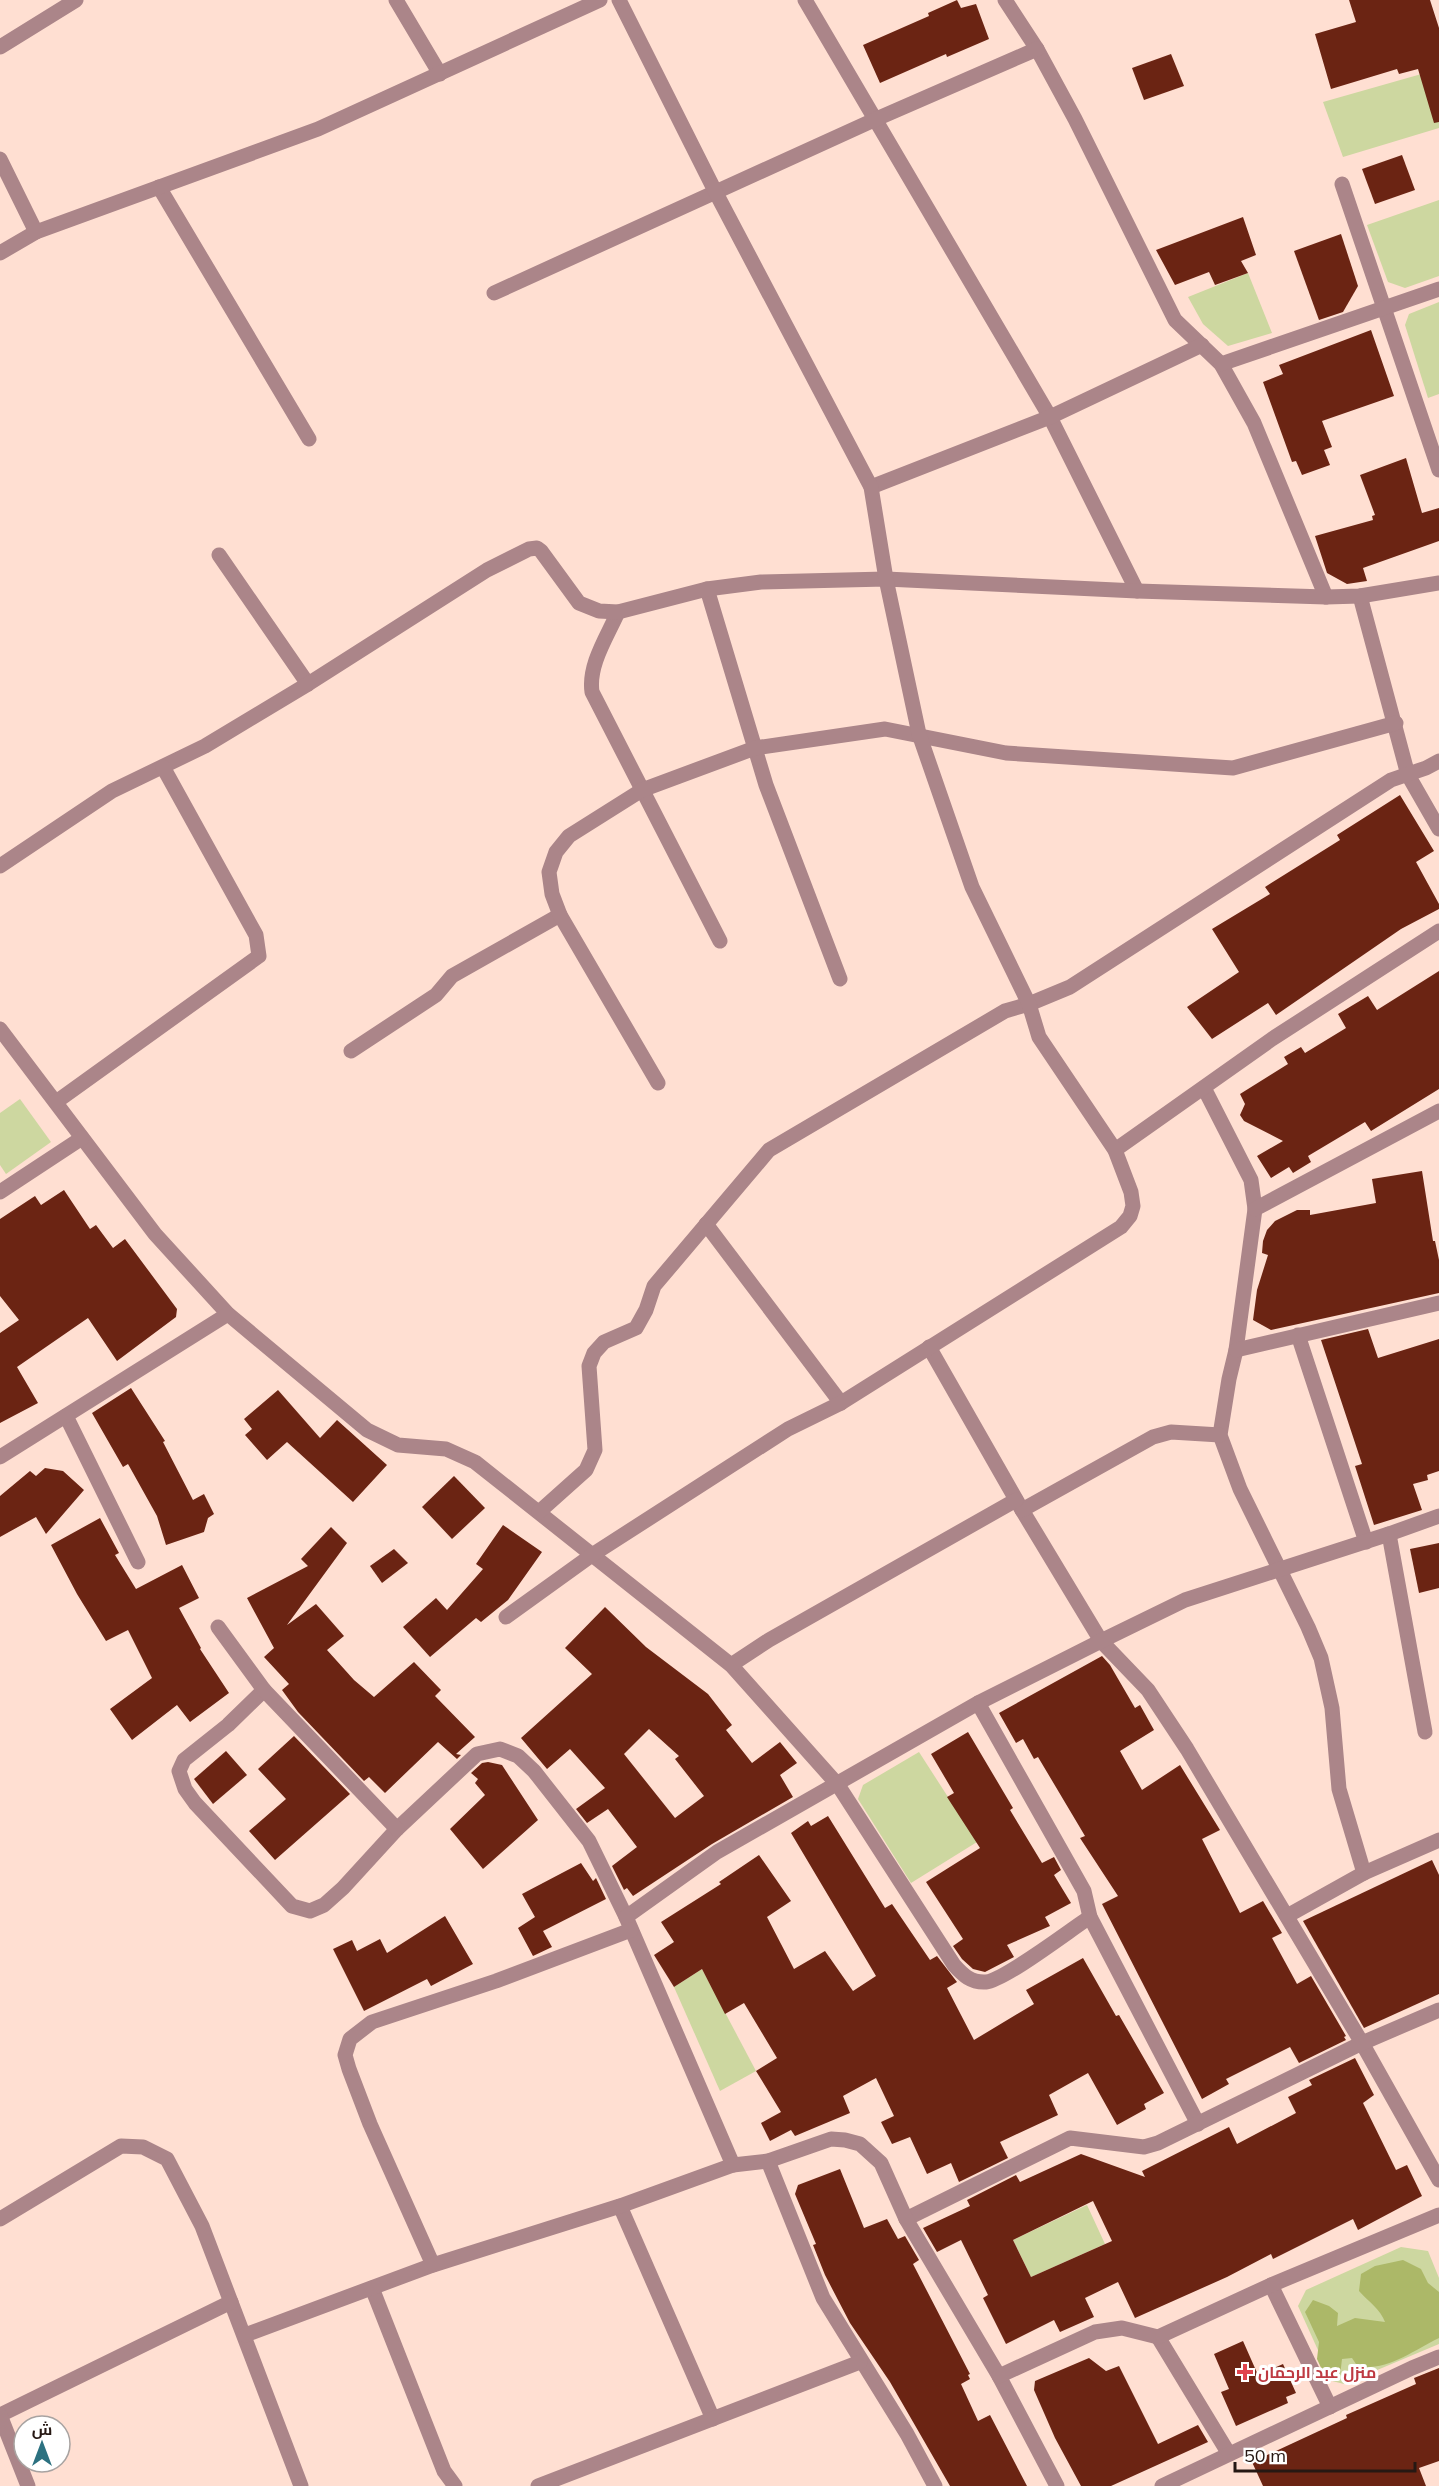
<svg xmlns="http://www.w3.org/2000/svg" width="1439" height="2486" viewBox="0 0 1439 2486" font-family="Mulish,Cairo,sans-serif">
	<style>
		.green { fill: #cdd7a0 }
		.forest { fill: #acb868 }
		.building { fill: #6b2413; fill-rule: evenodd }
		.lines { fill: none; stroke-linecap: round; stroke-linejoin: round }
		.minor { stroke: #ab8589; stroke-width: 15 }
		.health-dot { fill: #e0444e; stroke: #fff; stroke-width: 2 }
		.labels { text-anchor: middle; dominant-baseline: central; stroke-width: 6; stroke-linejoin: round; paint-order: stroke }
		.health-label { font-size: 16px; font-weight: bold; fill: #be3a42; stroke: #fff; text-anchor: start }
	</style>
	<rect width="100%" height="100%" fill="#ffdfd2"/>
	<!-- green -->
	<g class="green">
		<polygon points="1439,69 1439,128 1343,157 1323,102"/>
		<polygon points="1439,200 1439,276 1405,288 1388,282 1367,225"/>
		<polygon points="1248,273 1272,333 1228,346 1203,324 1188,297"/>
		<polygon points="1439,302 1439,394 1428,398 1405,325 1409,314"/>
		<polygon points="20,1099 51,1142 6,1174 0,1165 0,1113"/>
		<polygon points="919,1752 977,1842 911,1883 858,1799 863,1785"/>
		<polygon points="702,1969 756,2071 720,2091 674,1987"/>
		<polygon points="1087,2205 1105,2244 1031,2277 1013,2240"/>
		<polygon points="1401,2247 1428,2251 1439,2278 1439,2344 1344,2384 1332,2381 1298,2306 1306,2290"/>
	</g>
	<!-- forest -->
	<path class="forest" d="M 1403,2260 L 1421,2269 L 1428,2283 L 1439,2292 L 1439,2338 C 1412,2351 1390,2370 1358,2367 L 1352,2358 L 1342,2359 L 1340,2376 L 1323,2372 L 1317,2359 L 1319,2342 L 1305,2312 L 1313,2300 L 1329,2306 L 1338,2313 L 1337,2326 L 1355,2318 L 1385,2322 C 1381,2310 1368,2301 1359,2291 L 1361,2274 L 1375,2266 Z"/>
	<!-- building -->
	<g class="building">
		<polygon points="957,0 961,8 976,4 989,39 947,57 946,54 880,83 863,45 929,16 928,13"/>
		<polygon points="1349,0 1430,0 1439,28 1439,122 1434,123 1418,69 1399,74 1397,69 1331,89 1315,34 1356,22"/>
		<polygon points="1171,54 1184,86 1144,100 1132,68"/>
		<polygon points="1402,155 1415,190 1375,204 1362,169"/>
		<polygon points="1243,217 1256,255 1241,261 1248,273 1215,285 1209,272 1175,285 1156,250"/>
		<polygon points="1341,234 1358,286 1343,312 1319,320 1294,251"/>
		<polygon points="1371,330 1394,396 1322,421 1332,447 1324,450 1330,465 1302,475 1296,461 1292,462 1263,382 1283,374 1279,365"/>
		<polygon points="1406,458 1422,513 1439,508 1439,541 1363,568 1367,581 1347,584 1327,573 1315,536 1373,520 1372,516 1375,515 1360,475"/>
		<polygon points="1400,795 1434,851 1416,862 1439,904 1439,909 1401,929 1276,1015 1268,1003 1212,1039 1187,1007 1239,972 1212,929 1270,894 1265,887 1340,840 1337,835"/>
		<polygon points="1439,971 1439,1089 1371,1131 1365,1122 1308,1156 1311,1162 1293,1173 1289,1167 1271,1178 1257,1156 1283,1141 1244,1121 1240,1115 1245,1104 1240,1094 1288,1064 1284,1057 1301,1047 1305,1053 1346,1028 1338,1014 1368,996 1377,1010"/>
		<polygon points="1422,1171 1433,1241 1435,1241 1439,1260 1439,1293 1271,1330 1253,1320 1257,1290 1268,1255 1262,1253 1263,1241 1267,1230 1275,1221 1297,1210 1310,1210 1310,1215 1376,1203 1372,1179"/>
		<polygon points="64,1190 90,1229 96,1225 113,1248 125,1239 177,1309 176,1317 117,1361 88,1318 17,1367 38,1403 0,1423 0,1333 19,1320 0,1296 0,1219 35,1196 41,1205"/>
		<polygon points="1368,1329 1378,1358 1439,1339 1439,1471 1427,1475 1428,1480 1413,1484 1422,1510 1374,1525 1355,1466 1362,1464 1321,1340"/>
		<polygon points="131,1388 165,1441 163,1442 193,1500 204,1494 214,1514 208,1518 204,1532 166,1545 157,1516 128,1464 123,1467 92,1413"/>
		<polygon points="278,1390 320,1438 337,1420 387,1465 353,1502 287,1442 267,1460 245,1435 252,1429 244,1419"/>
		<polygon points="45,1468 63,1471 84,1490 46,1534 36,1517 0,1537 0,1496 30,1471 36,1476"/>
		<polygon points="454,1476 485,1508 452,1539 422,1507"/>
		<polygon points="100,1518 119,1553 115,1555 136,1589 182,1565 199,1598 179,1608 201,1648 200,1649 229,1693 190,1722 177,1705 132,1740 110,1709 152,1678 128,1630 106,1641 77,1594 51,1545"/>
		<polygon points="503,1525 542,1552 508,1600 481,1622 476,1618 430,1657 403,1627 436,1598 447,1610 483,1569 476,1564"/>
		<polygon points="331,1527 347,1543 287,1625 316,1604 344,1636 327,1650 354,1680 374,1697 414,1662 441,1690 435,1696 475,1737 456,1754 461,1755 457,1759 438,1742 385,1793 369,1777 364,1781 298,1712 282,1690 289,1684 264,1657 274,1648 247,1598 308,1566 301,1559"/>
		<polygon points="1439,1543 1439,1588 1419,1593 1410,1549"/>
		<polygon points="394,1549 408,1563 382,1583 370,1566"/>
		<path d="M 605,1607 L 646,1647 L 708,1694 L 732,1725 L 726,1730 L 752,1763 L 780,1742 L 797,1763 L 780,1775 L 793,1797 L 712,1844 L 633,1896 L 627,1888 L 624,1890 L 612,1866 L 637,1847 L 608,1809 L 587,1823 L 576,1809 L 605,1788 L 570,1749 L 547,1769 L 521,1738 L 592,1674 L 565,1648 ZM 649,1729 L 679,1756 L 675,1759 L 704,1796 L 675,1818 L 624,1754 Z"/>
		<polygon points="1102,1656 1110,1665 1135,1708 1140,1705 1154,1730 1120,1751 1142,1790 1180,1765 1220,1830 1202,1839 1240,1913 1263,1901 1282,1933 1272,1938 1297,1984 1311,1976 1346,2036 1344,2037 1346,2040 1299,2063 1290,2047 1226,2079 1229,2084 1202,2099 1102,1904 1118,1896 1080,1838 1085,1836 1038,1757 1034,1759 1023,1739 1016,1743 999,1713"/>
		<polygon points="968,1732 1013,1808 1010,1810 1042,1863 1054,1857 1061,1870 1054,1875 1071,1903 1045,1917 1050,1926 1007,1945 1014,1957 985,1972 973,1969 962,1959 953,1946 963,1939 926,1882 980,1848 947,1797 954,1793 931,1754"/>
		<polygon points="294,1736 350,1794 275,1860 249,1831 286,1799 258,1769"/>
		<polygon points="226,1751 247,1775 213,1804 194,1779"/>
		<polygon points="488,1762 502,1765 538,1820 483,1869 450,1829 485,1795 475,1783 478,1779 471,1773 482,1763"/>
		<polygon points="828,1816 885,1908 892,1904 930,1960 937,1956 957,1982 947,1988 974,2040 1034,2004 1026,1990 1083,1958 1116,2016 1119,2015 1164,2093 1144,2104 1146,2109 1117,2125 1088,2073 1049,2095 1058,2115 1000,2142 1008,2158 959,2182 951,2163 927,2174 910,2137 892,2144 881,2122 894,2116 876,2078 843,2096 850,2113 795,2136 791,2130 770,2141 761,2123 781,2112 756,2071 777,2058 744,2003 725,2014 702,1969 674,1987 654,1955 674,1942 661,1922 721,1884 719,1882 759,1855 791,1901 767,1917 794,1969 825,1951 853,1991 876,1976 791,1833 808,1821 811,1826"/>
		<polygon points="1432,1860 1439,1875 1439,1994 1364,2028 1303,1921"/>
		<polygon points="581,1863 593,1881 596,1878 606,1899 543,1931 552,1947 533,1956 518,1928 535,1917 522,1894"/>
		<polygon points="445,1916 473,1964 431,1986 427,1979 364,2011 333,1949 352,1940 357,1951 380,1939 387,1953"/>
		<path d="M 1355,2058 L 1374,2095 L 1363,2103 L 1396,2170 L 1407,2165 L 1422,2196 L 1358,2230 L 1353,2219 L 1273,2259 L 1271,2254 L 1227,2277 L 1135,2318 L 1118,2282 L 1085,2298 L 1094,2317 L 1060,2332 L 1054,2320 L 1006,2344 L 983,2298 L 988,2295 L 961,2240 L 937,2252 L 923,2228 L 970,2206 L 967,2200 L 1016,2175 L 1020,2182 L 1081,2154 L 1145,2177 L 1142,2171 L 1229,2127 L 1237,2144 L 1296,2113 L 1288,2097 L 1312,2085 L 1309,2080 ZM 1093,2201 L 1112,2241 L 1031,2277 L 1013,2240 Z"/>
		<polygon points="840,2169 864,2228 887,2219 898,2239 905,2236 919,2260 913,2264 970,2374 968,2375 970,2379 961,2384 978,2421 990,2415 1027,2486 950,2486 890,2382 850,2323 825,2275 813,2245 816,2244 795,2194 798,2185"/>
		<polygon points="1243,2341 1258,2375 1283,2364 1296,2393 1286,2397 1288,2403 1236,2426 1221,2392 1229,2389 1214,2354"/>
		<polygon points="1089,2358 1106,2371 1119,2366 1158,2444 1198,2425 1208,2442 1111,2486 1081,2486 1055,2438 1034,2390 1035,2381"/>
		<polygon points="1439,2368 1439,2461 1419,2468 1426,2486 1263,2486 1252,2462 1347,2418 1346,2415 1416,2384 1414,2378"/>
	</g>
	<g class="lines">
		<!-- minor -->
		<g class="minor">
			<polyline points="396,0 440,74"/>
			<polyline points="805,0 1050,417 1137,591"/>
			<polyline points="1005,0 1037,49 1075,119 1175,320 1221,364 1254,423 1326,597"/>
			<polyline points="0,47 76,0"/>
			<polyline points="0,159 36,232"/>
			<polyline points="1342,184 1439,470"/>
			<polyline points="159,187 309,439"/>
			<polyline points="0,253 36,232 318,129 600,0"/>
			<polyline points="494,293 874,120 1037,49"/>
			<polyline points="1221,364 1439,289"/>
			<polyline points="871,487 1050,417 1202,345"/>
			<polyline points="219,555 308,684"/>
			<polyline points="707,589 766,785 840,979"/>
			<polyline points="1360,596 1408,775 1439,829"/>
			<path d="M 618,612 C 607,637 588,665 592,692 L 720,941"/>
			<polyline points="0,866 112,791 205,746 308,684 487,570 529,549 537,548 541,551 579,603 599,611 618,612 707,589 761,582 886,579 1137,591 1326,597 1360,596 1439,583"/>
			<path d="M 0,1029 L 155,1234 L 228,1314 L 367,1430 L 398,1445 L 446,1449 L 475,1462 L 731,1665 L 838,1785 L 954,1965 C 963,1975 971,1983 986,1982 C 1005,1980 1070,1930 1090,1917"/>
			<polyline points="351,1051 436,995 452,976 560,915"/>
			<polyline points="658,1083 560,915 552,894 549,872 556,852 569,836 642,790 755,748 885,729 1006,753 1233,768 1396,723"/>
			<polyline points="1204,1088 1251,1180 1255,1209 1236,1350 1229,1379 1220,1435 1240,1489 1308,1627 1321,1658 1332,1708 1339,1789 1364,1873"/>
			<polyline points="56,1102 259,956 256,935 163,767"/>
			<polyline points="1115,1150 1272,1039 1439,931"/>
			<polyline points="0,1192 82,1138"/>
			<polyline points="1255,1209 1439,1111"/>
			<polyline points="706,1224 841,1403"/>
			<polyline points="1298,1335 1366,1542"/>
			<polyline points="929,1347 1022,1510 1101,1641 1148,1690 1187,1749 1362,2043 1439,2180"/>
			<polyline points="1236,1350 1439,1303"/>
			<polyline points="66,1416 138,1562"/>
			<polyline points="0,1457 228,1314"/>
			<polyline points="1022,1510 1153,1437 1171,1432 1220,1435"/>
			<polyline points="539,1512 586,1470 595,1450 589,1366 594,1353 604,1342 636,1328 646,1310 654,1286 769,1150 1005,1011 1029,1004 1070,987 1391,780 1426,768 1439,761"/>
			<polyline points="1389,1534 1425,1732"/>
			<polyline points="506,1617 592,1555 788,1429 841,1403 1121,1227 1130,1216 1133,1206 1131,1192 1115,1150 1039,1037 1029,1004 972,887 919,734 886,579 871,487 716,193 619,0"/>
			<polyline points="218,1627 264,1690 228,1725 184,1760 179,1771 185,1789 195,1803 292,1906 310,1911 324,1905 343,1888 397,1829 477,1754 500,1749 518,1756 534,1771 589,1841 626,1917 733,2165"/>
			<polyline points="731,1665 769,1640 1016,1500"/>
			<polyline points="264,1690 397,1829"/>
			<polyline points="978,1703 1084,1891 1090,1917 1198,2124"/>
			<polyline points="1287,1916 1364,1873 1439,1840"/>
			<polyline points="626,1917 717,1852 978,1703 1101,1641 1185,1600 1389,1534 1439,1516"/>
			<polyline points="768,2161 823,2298 907,2434 935,2486"/>
			<polyline points="620,2206 713,2419"/>
			<polyline points="0,2219 121,2146 143,2147 167,2159 202,2226 301,2486"/>
			<polyline points="906,2219 1070,2138 1144,2147 1158,2143 1362,2043 1439,2010"/>
			<polyline points="433,2265 370,2124 349,2069 345,2055 350,2039 372,2022 496,1981 631,1930"/>
			<polyline points="1271,2285 1330,2407"/>
			<polyline points="372,2288 444,2471 455,2486"/>
			<polyline points="245,2335 433,2265 620,2206 733,2165 768,2161 831,2139 845,2140 860,2144 881,2163 906,2219 999,2376 1057,2486"/>
			<polyline points="1158,2337 1229,2454"/>
			<polyline points="999,2376 1095,2332 1122,2328 1158,2337 1271,2285 1439,2215"/>
			<polyline points="0,2415 231,2302"/>
			<polyline points="0,2415 28,2486"/>
			<polyline points="538,2486 860,2362"/>
			<polyline points="1162,2486 1412,2368 1439,2357"/>
		</g>
	</g>
	<!-- markers -->
	<path class="health-dot" d="M1242 2363h6v6h6v6h-6v6h-6v-6h-6v-6h6z"/>
	<g class="labels">
		<!-- health labels -->
		<g class="health-label">
			<text x="1258" y="2372">منزل عبد الرحمان</text>
		</g>
	</g>
	<!-- north arrow -->
	<g transform="translate(42 2444)"><circle r="28" fill="#ffffff" stroke="#a8a3a1" stroke-width="1.5"/>
	<path d="M0-4.5L10 22L0 15L-10 22Z" fill="#2c7180"/>
	<text y="-9" font-size="16" font-weight="bold" text-anchor="middle" fill="#261813">ش</text>
	</g>
	<!-- scale -->
	<path d="M1235 2462v9h180v-9" fill="none" stroke="#261813" stroke-width="3"/>
	<text x="1244" y="2462" font-size="18" fill="#261813" stroke="#ffffff" stroke-width="4.5" paint-order="stroke">50 m</text>
</svg>
